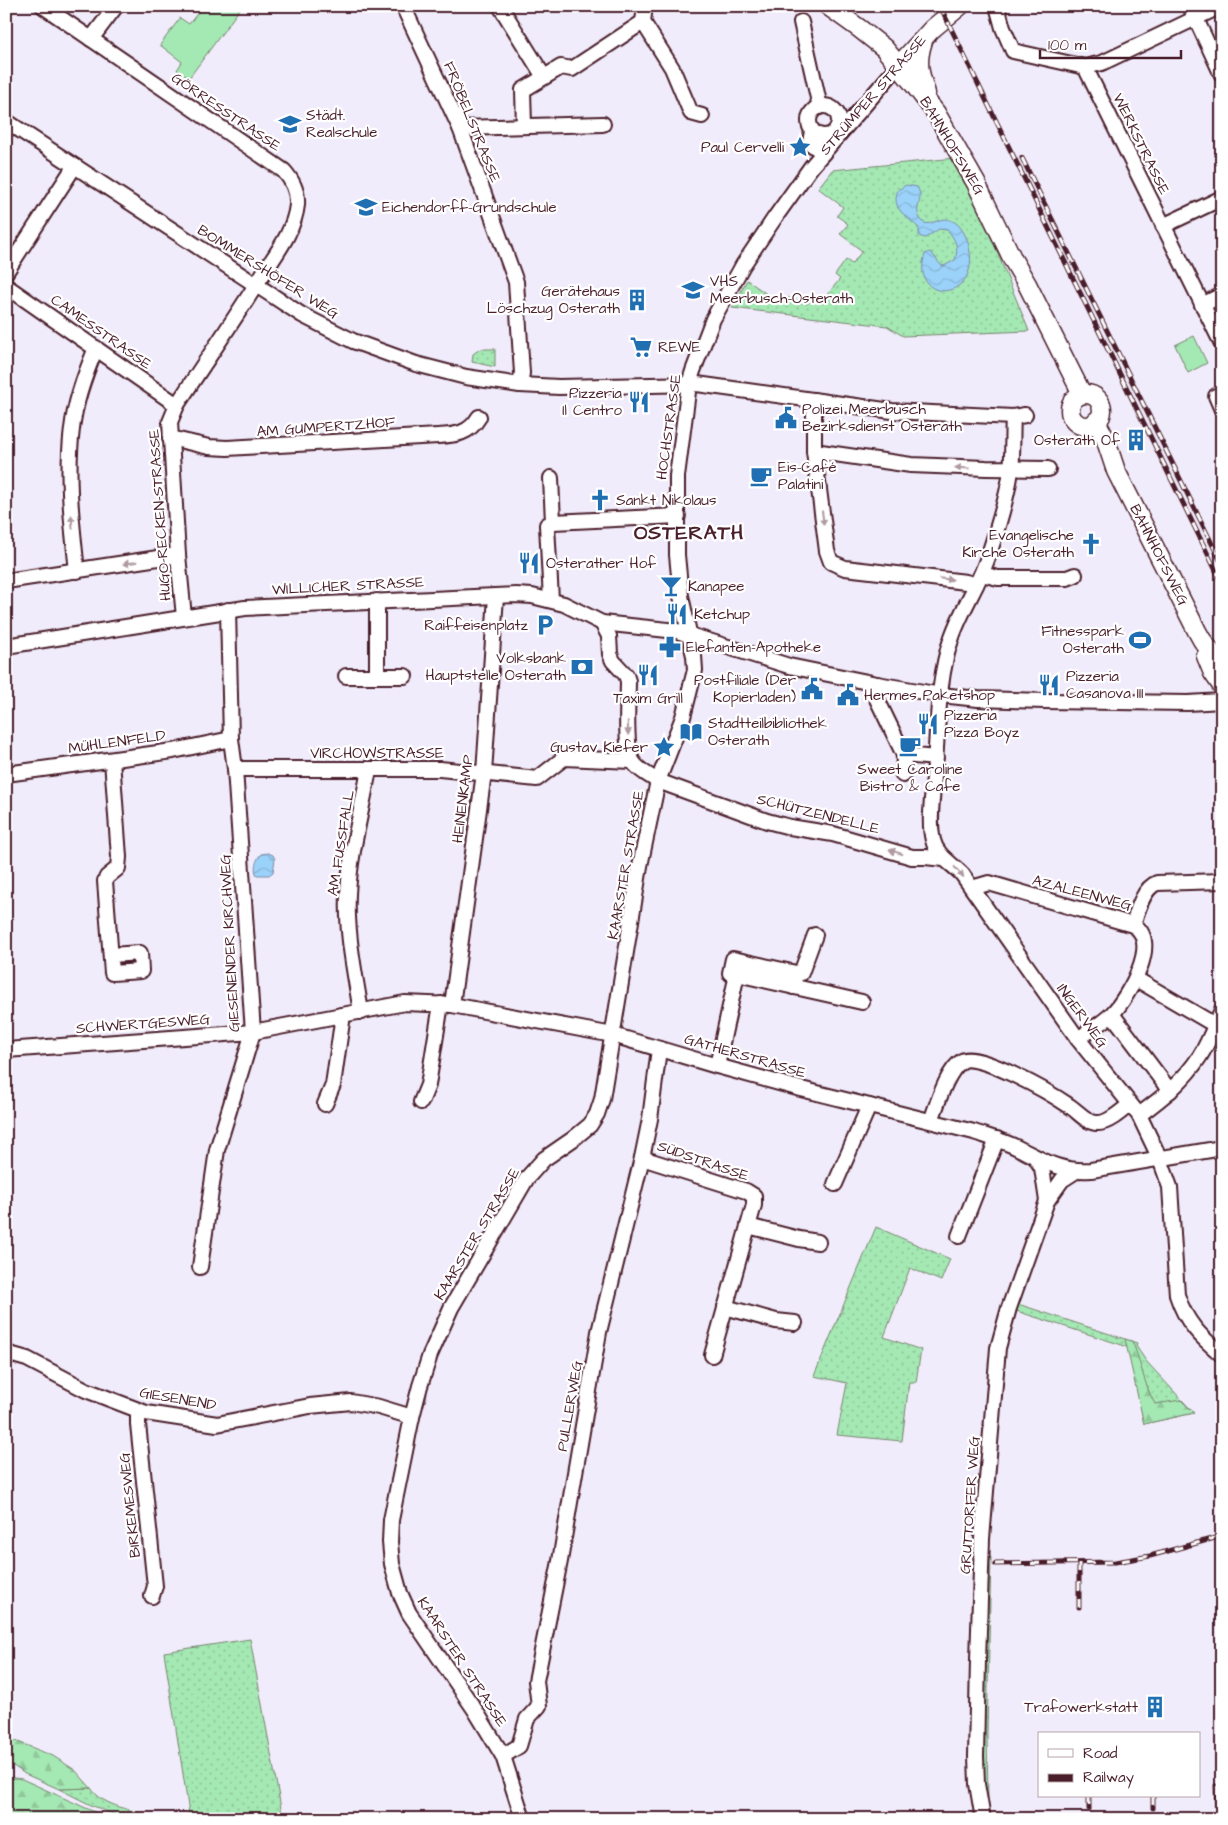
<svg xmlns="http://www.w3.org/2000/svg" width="1228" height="1825" viewBox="0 0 1228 1825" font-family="'Architects Daughter',sans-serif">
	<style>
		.grass { fill: url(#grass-dots); stroke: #77846f }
		.forest { fill: url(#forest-firs); stroke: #77846f }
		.pitch { fill: #a4e8b3; stroke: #77846f }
		.water { fill: url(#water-waves); stroke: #7b8aa7 }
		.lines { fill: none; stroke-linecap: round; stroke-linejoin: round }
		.minor-casing { stroke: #4a1f2b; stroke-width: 18 }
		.major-casing { stroke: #4a1f2b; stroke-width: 21 }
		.minor { stroke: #fff; stroke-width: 14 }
		.major { stroke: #fff; stroke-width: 18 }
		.rail-casing { stroke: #4a1f2b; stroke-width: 5 }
		.rail { stroke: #fff; stroke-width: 3; stroke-dasharray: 9; stroke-linecap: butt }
		.oneway { fill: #ae9aa0 }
		.labels { text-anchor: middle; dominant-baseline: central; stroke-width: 4.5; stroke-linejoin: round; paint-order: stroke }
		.street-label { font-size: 15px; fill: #4a1f2b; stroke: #fff }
		.poi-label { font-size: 15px; fill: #4a1f2b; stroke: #fff; text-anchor: start }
		.district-label { font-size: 20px; font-weight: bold; letter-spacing: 1px; fill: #4a1f2b; stroke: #fff }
	</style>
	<defs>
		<pattern id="grass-dots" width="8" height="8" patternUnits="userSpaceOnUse" patternTransform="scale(1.25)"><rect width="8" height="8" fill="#a4e8b3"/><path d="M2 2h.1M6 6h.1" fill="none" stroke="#8fc79a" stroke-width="1.8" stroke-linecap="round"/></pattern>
		<pattern id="forest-firs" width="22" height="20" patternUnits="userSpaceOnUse" patternTransform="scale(1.25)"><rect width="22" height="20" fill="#a4e8b3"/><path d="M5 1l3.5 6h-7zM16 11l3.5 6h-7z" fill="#8fc79a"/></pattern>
		<pattern id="water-waves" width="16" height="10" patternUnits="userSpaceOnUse" patternTransform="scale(1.25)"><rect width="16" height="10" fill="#9bd2fa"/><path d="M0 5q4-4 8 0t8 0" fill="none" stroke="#87b4d6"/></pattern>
	</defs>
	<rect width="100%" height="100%" fill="#f1ecfb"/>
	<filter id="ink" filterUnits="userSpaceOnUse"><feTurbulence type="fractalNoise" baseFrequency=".02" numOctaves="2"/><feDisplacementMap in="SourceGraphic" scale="10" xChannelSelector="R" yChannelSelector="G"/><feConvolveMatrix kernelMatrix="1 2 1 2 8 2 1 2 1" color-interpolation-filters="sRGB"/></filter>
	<g filter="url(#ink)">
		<!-- grass -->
		<g class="grass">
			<polygon points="956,158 971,187 1029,331 903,336 887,326 732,308 747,280 768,295 781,298 790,298 807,304 809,301 821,302 840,279 835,275 846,260 852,264 862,251 840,234 848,224 837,216 843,207 818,188 832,170"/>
			<polygon points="480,349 495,349 495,367 472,362 473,354"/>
			<polygon points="876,1227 950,1259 941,1281 910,1268 884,1337 921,1350 916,1382 909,1382 902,1441 837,1435 847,1383 814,1376"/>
			<polygon points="1012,1302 1137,1343 1136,1346 1146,1361 1194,1413 1144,1424 1128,1348 1122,1345 1010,1309"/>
			<polygon points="983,1556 991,1556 987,1733 988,1802 991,1819 984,1819 978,1783"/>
			<polygon points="250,1639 283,1819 190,1819 164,1652"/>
			<path d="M 91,1788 C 105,1809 133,1807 151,1819 L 125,1819 L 91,1805 L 59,1789 Z"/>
		</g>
		<!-- forest -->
		<g class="forest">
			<path d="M 1125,1339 L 1132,1341 C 1141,1362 1144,1385 1155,1404 L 1181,1400 L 1194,1413 L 1144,1424 Z"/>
			<polygon points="6,1737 53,1756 75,1770 91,1788 59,1789 25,1774 6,1761"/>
			<polygon points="6,1777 22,1779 110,1819 9,1819 9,1799 6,1796"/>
		</g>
		<!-- pitch -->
		<g class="pitch">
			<polygon points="203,6 242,6 189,78 177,70 182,62 160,45 180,18 189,24"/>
			<polygon points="1194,336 1207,363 1188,373 1175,345"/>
		</g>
		<!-- water -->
		<g class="water">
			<path d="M 906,185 L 917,187 L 920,193 C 921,206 912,211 924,223 C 935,226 941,213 956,223 C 962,227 968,240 969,247 C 982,302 909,306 925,254 L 930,252 C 936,256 938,265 944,266 L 955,260 C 959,248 956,239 947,230 L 939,229 L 925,238 L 919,236 L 919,228 C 908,217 890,209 898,190 Z"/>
			<path d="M 268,853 L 273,855 L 275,859 L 273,872 L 269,875 L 257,875 C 253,870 256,859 261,854 Z"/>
		</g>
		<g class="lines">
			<!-- minor casing -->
			<g class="minor-casing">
				<g id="minor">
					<path d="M 43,6 L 284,171 C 293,181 298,191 297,205 C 294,232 275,255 261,277 C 234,320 205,362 177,405 L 170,422 L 178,555 L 184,617"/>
					<polyline points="403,6 460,128 516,282 522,373 520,385"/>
					<polyline points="500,6 544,77"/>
					<polyline points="645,6 643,22 672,68 691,113 702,116"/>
					<polyline points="997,6 1003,28 1013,51 1085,67 1222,344"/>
					<polyline points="1190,6 1222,75"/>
					<polyline points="801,22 820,107"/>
					<polyline points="91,39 116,6"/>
					<polyline points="1085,67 1102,63 1221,6"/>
					<circle cx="824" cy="121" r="15"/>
					<polyline points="6,121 302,315 353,341 416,364 466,377 520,385 559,387 697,384 892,411 1013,417 1025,415"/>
					<polyline points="524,126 523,90 561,67 572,69 643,22"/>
					<polyline points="460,128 603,124"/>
					<polyline points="812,131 810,143 823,153"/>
					<polyline points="1163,226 1222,198"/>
					<polyline points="6,272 74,167"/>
					<polyline points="6,286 177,405"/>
					<polyline points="1202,305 1222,295"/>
					<polyline points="1216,396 1222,410"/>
					<polyline points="814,400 814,451 827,551 831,562 845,568 966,582 976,585"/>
					<path d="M 1013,417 C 1012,434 1013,453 1011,470 C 1008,495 997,530 989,554 C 980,583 962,608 952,637 C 937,678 938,732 934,776 C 933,795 928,822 933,840 C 936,855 951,863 962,874 L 1078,1039 L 1139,1115 L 1160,1159 L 1170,1187 L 1177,1295 C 1186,1323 1200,1336 1222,1355"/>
					<path d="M 170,438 L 209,447 L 227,448 L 438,436 C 456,435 469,434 479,417"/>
					<polyline points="814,451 911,465 986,468 1048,469"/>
					<polyline points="553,522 678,516"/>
					<path d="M 77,571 C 72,524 66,476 72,429 C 75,401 85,374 96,348"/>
					<polyline points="982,574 998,578 1067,578 1075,575"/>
					<polyline points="6,581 178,555"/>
					<polyline points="551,600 547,525 553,522 551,478"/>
					<path d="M 602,623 L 609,636 L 610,654 L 613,661 L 626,675 L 628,681 C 628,700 624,748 633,762 C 639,771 650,776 658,781 L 767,821 L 790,827 L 833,834 L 912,857 L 925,857 L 944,859"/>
					<polyline points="6,646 245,608 516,595 532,596 564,604 602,623 677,631 789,666 877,684 941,695 978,699 1045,701 1188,703 1222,701"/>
					<polyline points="346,676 377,676 377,601"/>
					<polyline points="377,676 405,676"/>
					<polyline points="877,684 876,697 904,755 903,775"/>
					<polyline points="904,755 936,758"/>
					<polyline points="235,769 440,769 537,779 564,758 632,761"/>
					<polyline points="6,774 173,751 231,739"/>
					<path d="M 972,888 L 989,883 L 1133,925 C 1162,941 1128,996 1113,1013 C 1103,1023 1089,1031 1078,1039"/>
					<path d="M 1133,925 C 1137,912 1143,888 1157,883 L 1222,881"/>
					<polyline points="111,955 140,953 141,971 112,973 105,881 107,877 118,868 119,857 112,760"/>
					<polyline points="796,973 801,973 815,935"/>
					<polyline points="1136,979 1215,1025"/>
					<polyline points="793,987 796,973 733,959 730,973 737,974 862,1002"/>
					<polyline points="452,1005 484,773 496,596"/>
					<path d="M 361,1012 C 355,973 346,933 348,894 C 350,852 362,811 369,769"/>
					<polyline points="1112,1014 1170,1091"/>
					<path d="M 6,1050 L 253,1032 L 405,1003 L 452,1005 L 613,1035 L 717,1066 L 801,1089 L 974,1132 C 989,1137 1004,1141 1018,1148 C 1044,1161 1060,1172 1091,1170 L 1222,1148"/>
					<polyline points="717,1066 737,974"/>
					<polyline points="421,1102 428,1085 441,1004"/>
					<polyline points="325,1104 333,1085 342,1022 341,1015"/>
					<path d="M 1139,1115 C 1162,1098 1184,1081 1200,1056 C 1209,1042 1215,1025 1222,1010"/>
					<path d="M 931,1121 C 937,1105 947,1070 962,1061 C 977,1051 1052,1094 1068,1105 C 1077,1110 1086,1123 1097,1123 C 1107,1124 1122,1111 1129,1105"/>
					<polyline points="642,1158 746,1191 754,1196 754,1205 712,1355"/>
					<polyline points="1036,1158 1042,1168 1047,1201"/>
					<polyline points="835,1184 869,1106"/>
					<polyline points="748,1226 799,1239 818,1242"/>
					<polyline points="959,1236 997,1139"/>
					<polyline points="200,1267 217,1150 253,1032 235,769 231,739 228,610"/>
					<polyline points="725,1307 776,1321 795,1323"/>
					<polyline points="6,1353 27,1359 86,1390 146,1413 217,1424 310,1406 351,1402 379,1407 412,1417"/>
					<polyline points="138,1411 138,1424 155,1586 152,1596"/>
					<polyline points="503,1756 519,1746 527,1719 539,1706 536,1681 560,1561 599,1332 642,1158 650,1119 659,1049"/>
					<polyline points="523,1819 503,1756 475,1710 409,1613 400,1593 392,1564 390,1542 391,1520 412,1417 420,1386 430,1355 451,1308 527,1178 544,1159 573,1139 590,1125 597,1114 602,1099 640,866 658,781 683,717 695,670 694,656 681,596 677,555 677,476 689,384 693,371 713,319 743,265 776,216 811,167 899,65"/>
					<polyline points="983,1819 977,1784 976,1756 978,1660 982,1539 998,1348 1009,1308 1047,1201 1062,1180 1076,1171"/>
				</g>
			</g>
			<!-- major casing -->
			<g class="major-casing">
				<g id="major">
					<polyline points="828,6 860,29 884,48 912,82 936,113 976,183 1013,260 1027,284 1082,394"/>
					<path d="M 923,41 C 916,62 919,72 926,93"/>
					<polyline points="899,65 932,29 960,6"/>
					<circle cx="1086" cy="410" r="16"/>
					<polyline points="1096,421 1105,438 1116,471 1197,631 1202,640 1222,666"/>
					<polyline points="1206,656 1213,673 1222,686"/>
				</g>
			</g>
			<!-- minor -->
			<use href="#minor" class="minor"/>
			<!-- major -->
			<use href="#major" class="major"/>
			<!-- rail casing -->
			<g class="rail-casing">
				<g id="rail">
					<polyline points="940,6 1222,583"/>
					<polyline points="1022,158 1222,564"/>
					<polyline points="1079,1563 1079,1607"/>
					<polyline points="995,1564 1115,1562 1150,1556 1222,1536"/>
					<polyline points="1216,1786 1217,1806"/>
					<polyline points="1089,1796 1089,1809"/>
					<polyline points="1153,1796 1153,1808"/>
				</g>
			</g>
			<!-- rail -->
			<use href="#rail" class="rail"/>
		</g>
		<!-- one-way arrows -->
		<defs><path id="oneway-solid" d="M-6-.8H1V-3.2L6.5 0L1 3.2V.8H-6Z" transform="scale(1.25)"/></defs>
		<g class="oneway">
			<use href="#oneway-solid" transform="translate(962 468) rotate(-177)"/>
			<use href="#oneway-solid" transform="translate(823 518) rotate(82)"/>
			<use href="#oneway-solid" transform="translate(72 522) rotate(-95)"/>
			<use href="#oneway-solid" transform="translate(130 563) rotate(171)"/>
			<use href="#oneway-solid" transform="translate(946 579) rotate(6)"/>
			<use href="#oneway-solid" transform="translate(628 728) rotate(88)"/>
			<use href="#oneway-solid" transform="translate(896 852) rotate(-162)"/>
			<use href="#oneway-solid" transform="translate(959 872) rotate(48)"/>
		</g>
	</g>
	<!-- icons -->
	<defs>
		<g id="school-bare" transform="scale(1.725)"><path d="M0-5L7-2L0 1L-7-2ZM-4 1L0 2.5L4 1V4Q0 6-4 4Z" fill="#1f6fb2" stroke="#fff" stroke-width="2.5" paint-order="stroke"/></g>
		<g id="sight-bare" transform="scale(1.725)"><path d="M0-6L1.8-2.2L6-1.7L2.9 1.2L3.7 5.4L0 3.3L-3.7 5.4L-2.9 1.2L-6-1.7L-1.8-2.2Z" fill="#1f6fb2" stroke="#fff" stroke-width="2.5" paint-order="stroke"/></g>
		<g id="building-bare" transform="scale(1.725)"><path d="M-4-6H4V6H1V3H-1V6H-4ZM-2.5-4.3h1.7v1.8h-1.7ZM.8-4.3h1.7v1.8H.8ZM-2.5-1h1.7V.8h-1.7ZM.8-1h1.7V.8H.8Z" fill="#1f6fb2" stroke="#fff" stroke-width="2.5" paint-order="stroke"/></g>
		<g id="supermarket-bare" transform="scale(1.725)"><path d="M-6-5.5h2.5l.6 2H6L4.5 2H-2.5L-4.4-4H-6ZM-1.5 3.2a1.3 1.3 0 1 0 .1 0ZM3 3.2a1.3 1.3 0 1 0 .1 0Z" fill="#1f6fb2" stroke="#fff" stroke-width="2.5" paint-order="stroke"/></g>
		<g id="restaurant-bare" transform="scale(1.725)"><path d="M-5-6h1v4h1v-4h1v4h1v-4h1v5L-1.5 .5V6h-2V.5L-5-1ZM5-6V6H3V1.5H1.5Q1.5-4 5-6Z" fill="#1f6fb2" stroke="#fff" stroke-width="2.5" paint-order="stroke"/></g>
		<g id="civic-bare" transform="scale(1.725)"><path d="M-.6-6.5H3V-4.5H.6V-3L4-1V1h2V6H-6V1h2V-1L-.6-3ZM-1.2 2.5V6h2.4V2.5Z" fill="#1f6fb2" stroke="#fff" stroke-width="2.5" paint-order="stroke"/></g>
		<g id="cafe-bare" transform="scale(1.725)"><path d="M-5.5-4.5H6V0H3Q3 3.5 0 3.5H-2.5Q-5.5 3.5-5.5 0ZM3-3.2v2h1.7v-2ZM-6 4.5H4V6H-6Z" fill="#1f6fb2" stroke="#fff" stroke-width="2.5" paint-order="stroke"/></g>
		<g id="church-bare" transform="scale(1.725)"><path d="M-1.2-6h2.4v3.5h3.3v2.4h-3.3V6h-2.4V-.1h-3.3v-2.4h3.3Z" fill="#1f6fb2" stroke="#fff" stroke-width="2.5" paint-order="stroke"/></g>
		<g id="bar-bare" transform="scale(1.725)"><path d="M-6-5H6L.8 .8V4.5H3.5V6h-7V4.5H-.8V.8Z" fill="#1f6fb2" stroke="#fff" stroke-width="2.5" paint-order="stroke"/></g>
		<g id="parking-bare" transform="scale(1.725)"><path d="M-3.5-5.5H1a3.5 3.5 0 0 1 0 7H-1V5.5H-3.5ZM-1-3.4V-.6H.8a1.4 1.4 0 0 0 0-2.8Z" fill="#1f6fb2" stroke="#fff" stroke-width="2.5" paint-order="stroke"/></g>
		<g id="stadium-bare" transform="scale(1.725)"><path d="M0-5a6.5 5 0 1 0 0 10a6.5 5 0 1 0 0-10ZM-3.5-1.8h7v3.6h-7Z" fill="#1f6fb2" stroke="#fff" stroke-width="2.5" paint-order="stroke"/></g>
		<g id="pharmacy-bare" transform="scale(1.725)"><path d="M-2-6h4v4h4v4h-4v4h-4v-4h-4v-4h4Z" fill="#1f6fb2" stroke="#fff" stroke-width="2.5" paint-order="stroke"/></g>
		<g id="bank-bare" transform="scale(1.725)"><path d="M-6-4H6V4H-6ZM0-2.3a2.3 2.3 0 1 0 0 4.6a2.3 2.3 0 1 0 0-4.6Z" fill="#1f6fb2" stroke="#fff" stroke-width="2.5" paint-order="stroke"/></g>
		<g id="library-bare" transform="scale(1.725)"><path d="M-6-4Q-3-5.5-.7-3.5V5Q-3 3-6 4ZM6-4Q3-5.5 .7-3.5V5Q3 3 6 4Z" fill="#1f6fb2" stroke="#fff" stroke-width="2.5" paint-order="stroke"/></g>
	</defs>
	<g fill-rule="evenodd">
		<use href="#school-bare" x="290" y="124"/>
		<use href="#sight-bare" x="800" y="147"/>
		<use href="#school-bare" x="366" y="207"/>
		<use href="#school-bare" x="693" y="290"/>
		<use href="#building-bare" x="637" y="300"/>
		<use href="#supermarket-bare" x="641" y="347"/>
		<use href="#restaurant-bare" x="639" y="402"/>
		<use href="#civic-bare" x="786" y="418"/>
		<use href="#building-bare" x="1136" y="440"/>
		<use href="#cafe-bare" x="761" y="476"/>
		<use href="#church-bare" x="600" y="500"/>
		<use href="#church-bare" x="1091" y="544"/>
		<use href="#restaurant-bare" x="529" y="563"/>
		<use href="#bar-bare" x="671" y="586"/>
		<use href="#restaurant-bare" x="677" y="614"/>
		<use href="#parking-bare" x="545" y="625"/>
		<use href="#stadium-bare" x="1140" y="640"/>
		<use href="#pharmacy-bare" x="670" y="647"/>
		<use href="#bank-bare" x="582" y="667"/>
		<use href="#restaurant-bare" x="648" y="675"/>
		<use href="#restaurant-bare" x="1049" y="685"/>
		<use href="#civic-bare" x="812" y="689"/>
		<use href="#civic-bare" x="848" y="695"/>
		<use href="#restaurant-bare" x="928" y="724"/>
		<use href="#library-bare" x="691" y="732"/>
		<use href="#cafe-bare" x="910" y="746"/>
		<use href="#sight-bare" x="664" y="747"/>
		<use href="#building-bare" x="1155" y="1707"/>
	</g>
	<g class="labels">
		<!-- street labels -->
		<g class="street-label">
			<text transform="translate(873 95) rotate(-49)">STRÜMPER STRASSE</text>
			<text transform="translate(226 112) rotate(34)">GÖRRESSTRASSE</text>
			<text transform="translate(472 122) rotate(68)">FRÖBELSTRASSE</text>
			<text transform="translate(1141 144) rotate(64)">WERKSTRASSE</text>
			<text transform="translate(952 146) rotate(59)">BAHNHOFSWEG</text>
			<text transform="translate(268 272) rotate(32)">BOMMERSHÖFER WEG</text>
			<text transform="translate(101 332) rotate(35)">CAMESSTRASSE</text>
			<text transform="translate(326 427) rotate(-4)">AM GUMPERTZHOF</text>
			<text transform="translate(669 427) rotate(-82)">HOCHSTRASSE</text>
			<text transform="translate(160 515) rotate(-94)">HUGO-RECKEN-STRASSE</text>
			<text transform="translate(1159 555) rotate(63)">BAHNHOFSWEG</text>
			<text transform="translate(348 586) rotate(-3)">WILLICHER STRASSE</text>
			<text transform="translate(117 742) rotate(-8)">MÜHLENFELD</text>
			<text x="377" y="753">VIRCHOWSTRASSE</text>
			<text transform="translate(463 799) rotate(-83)">HEINENKAMP</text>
			<text transform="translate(818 814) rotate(14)">SCHÜTZENDELLE</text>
			<text transform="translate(341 843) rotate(-81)">AM FUSSFALL</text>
			<text transform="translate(626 865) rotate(-80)">KAARSTER STRASSE</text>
			<text transform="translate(1082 893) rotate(15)">AZALEENWEG</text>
			<text transform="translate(230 943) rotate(-93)">GIESENENDER KIRCHWEG</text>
			<text transform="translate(1082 1016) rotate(54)">INGERWEG</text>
			<text transform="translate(143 1024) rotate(-4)">SCHWERTGESWEG</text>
			<text transform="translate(745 1056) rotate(16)">GATHERSTRASSE</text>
			<text transform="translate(703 1161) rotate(19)">SÜDSTRASSE</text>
			<text transform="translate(477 1234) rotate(-59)">KAARSTER STRASSE</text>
			<text transform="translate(178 1399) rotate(10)">GIESENEND</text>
			<text transform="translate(570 1406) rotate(-80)">PULLERWEG</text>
			<text transform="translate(130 1505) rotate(-96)">BIRKEMESWEG</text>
			<text transform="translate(970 1505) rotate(-86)">GRUTTORFER WEG</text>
			<text transform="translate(462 1662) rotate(57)">KAARSTER STRASSE</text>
		</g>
		<!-- poi labels -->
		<g class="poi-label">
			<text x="306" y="115">Städt.<tspan x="306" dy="17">Realschule</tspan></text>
			<text x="784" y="147" text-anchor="end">Paul Cervelli</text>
			<text x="382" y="207">Eichendorff-Grundschule</text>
			<text x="710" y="281">VHS<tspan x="710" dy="17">Meerbusch-Osterath</tspan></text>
			<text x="620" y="291" text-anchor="end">Gerätehaus<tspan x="620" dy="17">Löschzug Osterath</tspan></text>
			<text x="658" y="347">REWE</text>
			<text x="622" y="393" text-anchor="end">Pizzeria<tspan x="622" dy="17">Il Centro</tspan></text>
			<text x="802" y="409">Polizei Meerbusch<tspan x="802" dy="17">Bezirksdienst Osterath</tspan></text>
			<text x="1120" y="440" text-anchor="end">Osterath Of</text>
			<text x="778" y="467">Eis-Café<tspan x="778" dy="17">Palatini</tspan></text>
			<text x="616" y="500">Sankt Nikolaus</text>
			<text x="1074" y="535" text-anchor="end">Evangelische<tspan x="1074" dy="17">Kirche Osterath</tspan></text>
			<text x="546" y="563">Osterather Hof</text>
			<text x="688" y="586">Kanapee</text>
			<text x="694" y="614">Ketchup</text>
			<text x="528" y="625" text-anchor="end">Raiffeisenplatz</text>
			<text x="1124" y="631" text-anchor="end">Fitnesspark<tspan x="1124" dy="17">Osterath</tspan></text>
			<text x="686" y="647">Elefanten-Apotheke</text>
			<text x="566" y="658" text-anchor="end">Volksbank<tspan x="566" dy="17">Hauptstelle Osterath</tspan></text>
			<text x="1066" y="676">Pizzeria<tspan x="1066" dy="17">Casanova III</tspan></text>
			<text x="796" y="680" text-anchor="end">Postfiliale (Der<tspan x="796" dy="17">Kopierladen)</tspan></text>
			<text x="864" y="695">Hermes Paketshop</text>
			<text x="648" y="698" text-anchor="middle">Taxim Grill</text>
			<text x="944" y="715">Pizzeria<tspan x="944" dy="17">Pizza Boyz</tspan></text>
			<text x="708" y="723">Stadtteilbibliothek<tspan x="708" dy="17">Osterath</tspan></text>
			<text x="648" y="747" text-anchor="end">Gustav Kiefer</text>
			<text x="910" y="769" text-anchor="middle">Sweet Caroline<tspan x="910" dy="17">Bistro &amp; Cafe</tspan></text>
			<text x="1138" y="1707" text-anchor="end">Trafowerkstatt</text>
		</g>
		<!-- district labels -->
		<g class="district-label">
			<text x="689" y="533">OSTERATH</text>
		</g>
	</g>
	<!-- margin -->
	<rect width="1228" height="1825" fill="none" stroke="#fff" stroke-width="25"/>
	<rect x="12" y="12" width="1203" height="1800" fill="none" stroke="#4a1f2b" stroke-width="2" filter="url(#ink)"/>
	<!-- legend -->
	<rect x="1038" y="1732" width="162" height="65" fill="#ffffff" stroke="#b7a5aa"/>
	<rect x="1048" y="1749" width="25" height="8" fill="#ffffff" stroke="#b7a5aa"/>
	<text x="1083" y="1758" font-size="15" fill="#4a1f2b">Road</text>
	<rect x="1048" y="1774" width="25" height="8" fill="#4a1f2b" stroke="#b7a5aa"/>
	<text x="1083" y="1782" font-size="15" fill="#4a1f2b">Railway</text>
	<!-- scale -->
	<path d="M1040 50v8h141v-8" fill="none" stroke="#4a1f2b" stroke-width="2.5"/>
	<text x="1048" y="50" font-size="15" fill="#4a1f2b" stroke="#ffffff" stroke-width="4" paint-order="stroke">100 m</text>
</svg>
